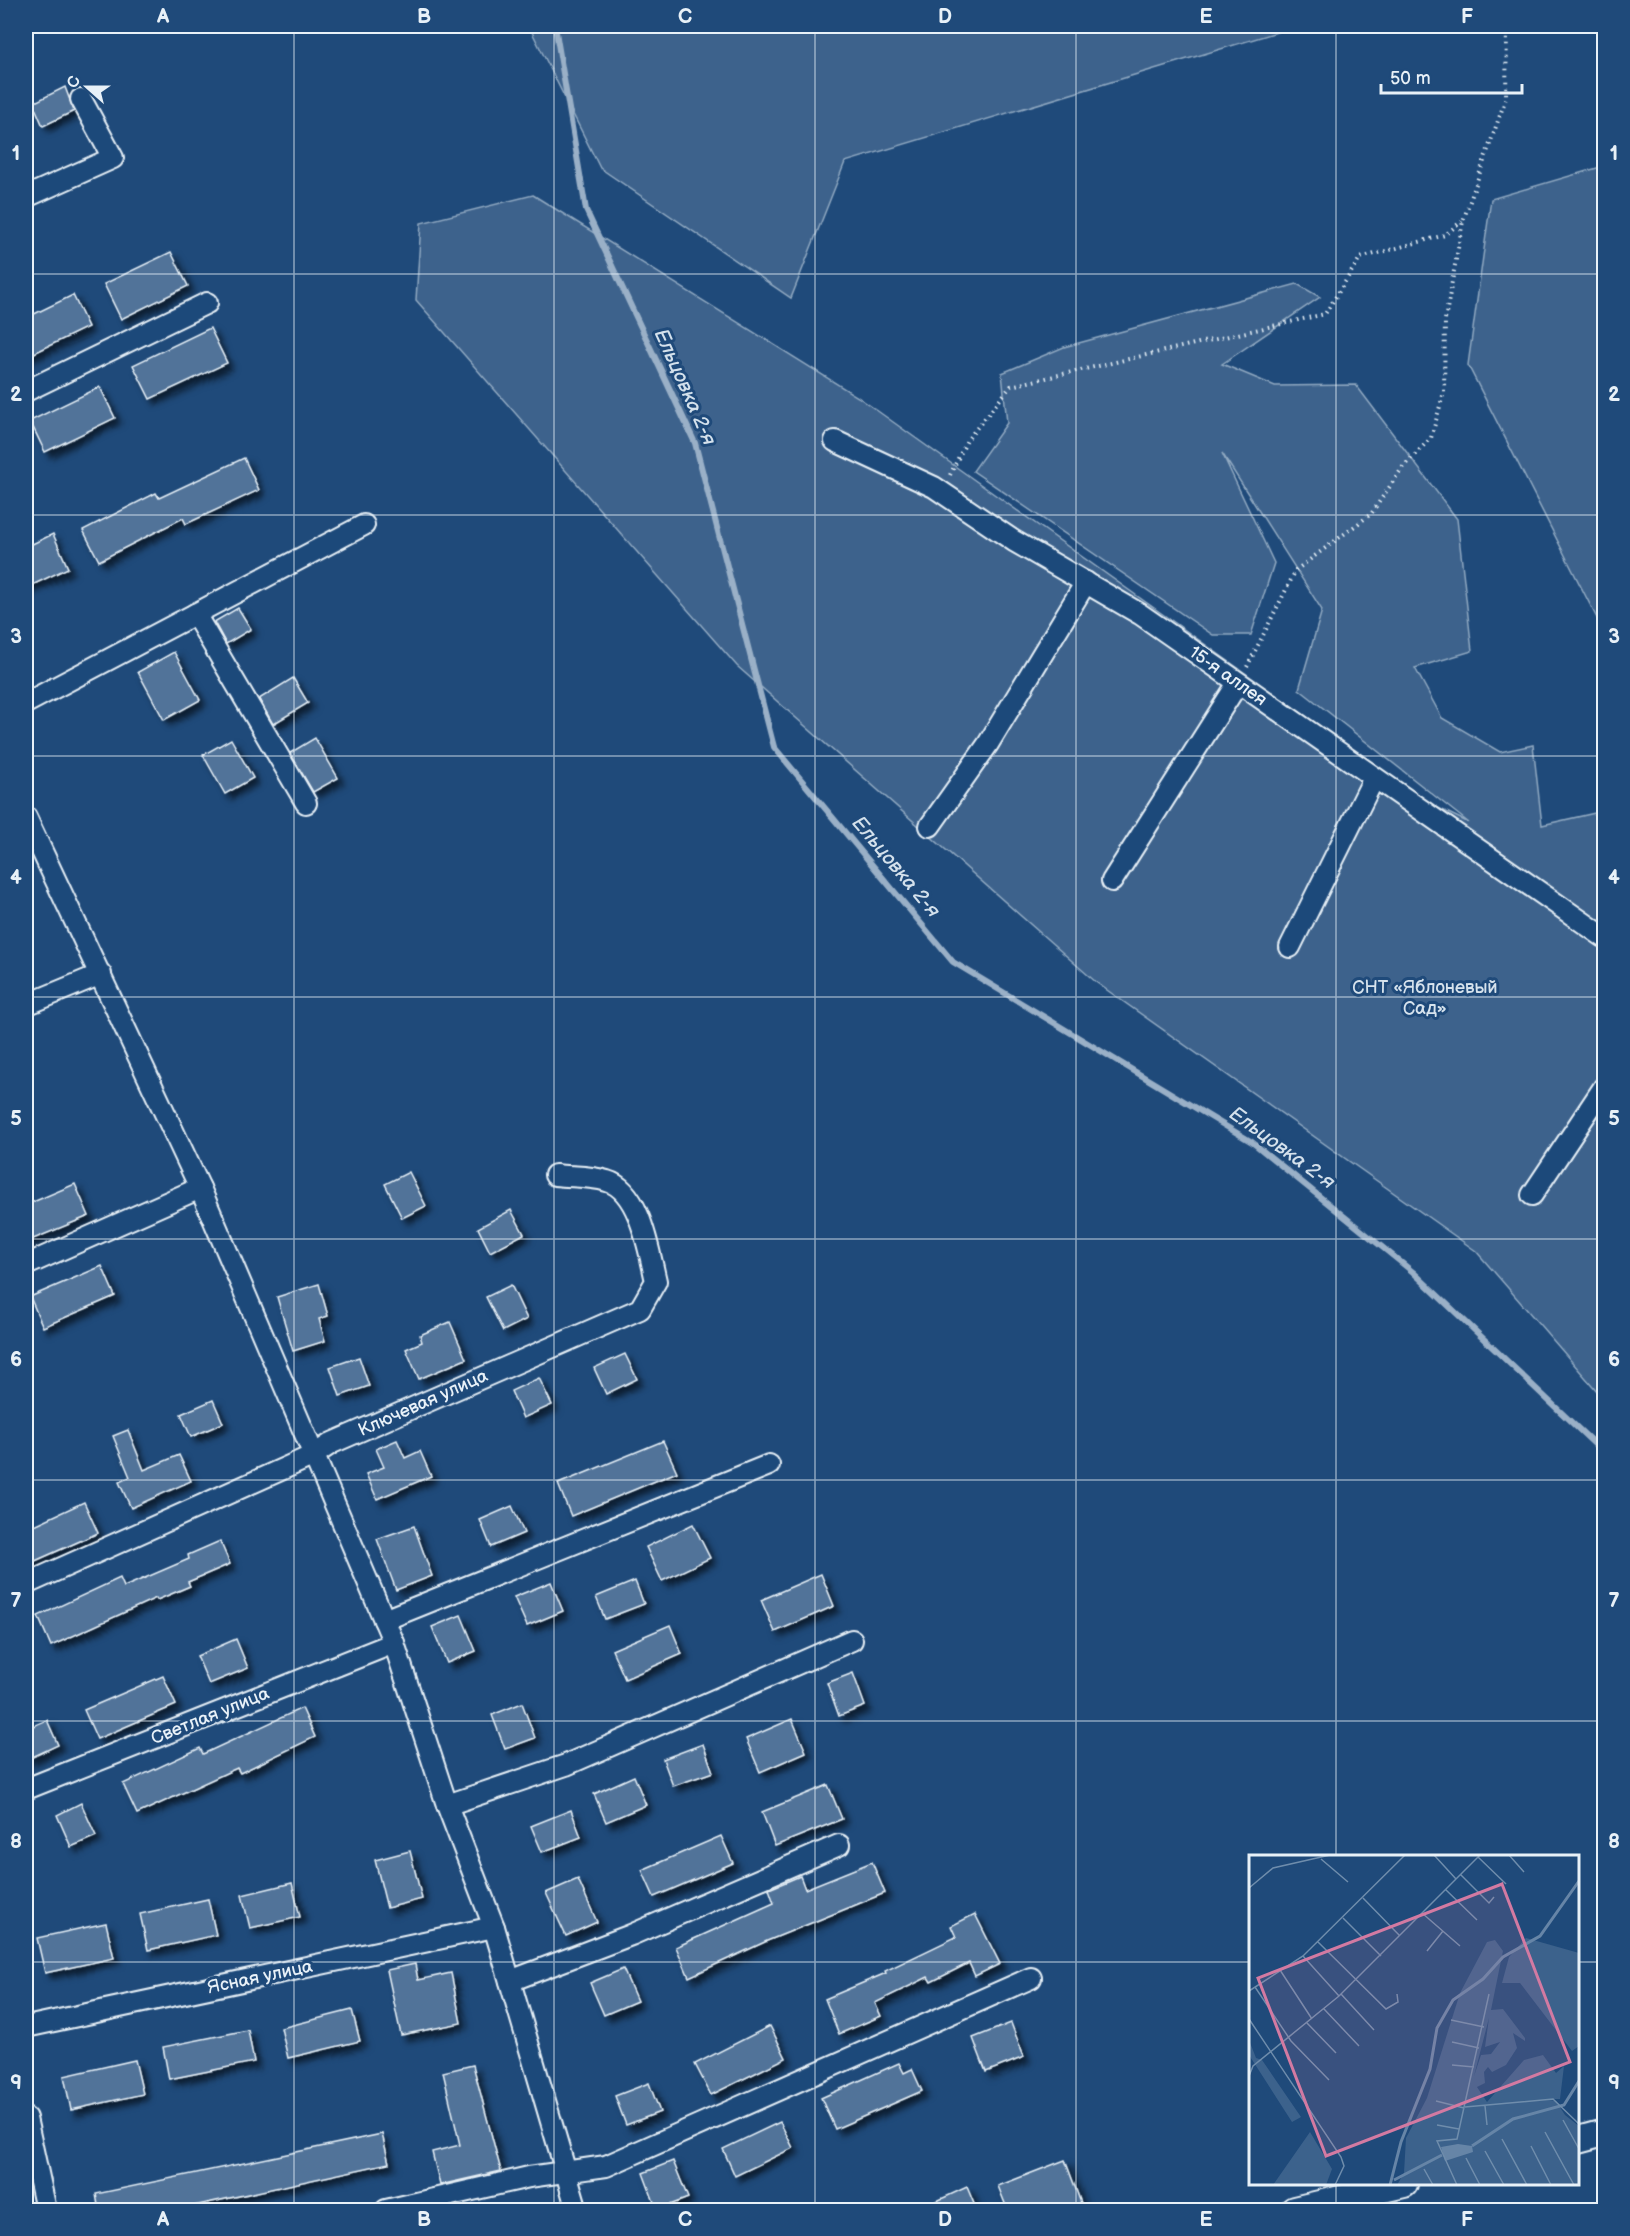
<svg xmlns="http://www.w3.org/2000/svg" width="1630" height="2236" viewBox="0 0 1630 2236" font-family="'Balsamiq Sans',sans-serif">
	<style>
		.green { fill: #3c628c; stroke: #92aac2; stroke-width: 1.5 }
		.lines { fill: none; stroke-linecap: round; stroke-linejoin: round }
		.stream { stroke: #9ab0c7; stroke-width: 6 }
		.building { fill: #517399; stroke: #e8f1f8; stroke-width: 1.5; filter: url(#shadow) }
		.minor-casing { stroke: #e8f1f8; stroke-width: 24 }
		.major-casing { stroke: #e8f1f8; stroke-width: 30 }
		.path { stroke: #e8f1f8; stroke-width: 4; stroke-dasharray: 1.5 4.5; stroke-linecap: butt }
		.minor { stroke: #1f4a7a; stroke-width: 20 }
		.major { stroke: #1f4a7a; stroke-width: 26 }
		.grid { fill: none; stroke: #e8f1f8; stroke-width: 1.5; stroke-opacity: 0.55 }
		.labels { text-anchor: middle; dominant-baseline: central; stroke-width: 6; stroke-linejoin: round; paint-order: stroke }
		.street-label { font-size: 18px; fill: #e8f1f8; stroke: #1f4a7a }
		.park-label { font-size: 18px; fill: #d7e3ed; stroke: #1f4a7a }
		.water-label { font-size: 20px; font-style: italic; fill: #d4e1ec; stroke: #1f4a7a }
		.inset-river { fill: none; stroke: #6685a7; stroke-width: 3 }
		.inset-road { fill: none; stroke: #6f8dac; stroke-width: 1.5 }
		.view { fill: #d37aa2; fill-opacity: 0.15; stroke: #d37aa2; stroke-width: 3 }
		.inset-edge { fill: none; stroke: #e8f1f8; stroke-width: 3 }
		.neatline { fill: none; stroke: #e8f1f8; stroke-width: 2 }
		.grid-label { font-size: 20px; text-anchor: middle; font-weight: bold; fill: #e8f1f8 }
	</style>
	<defs>
		<filter id="shadow"><feDropShadow dx="5.5" dy="5.5" stdDeviation="3" flood-color="#0009"/></filter>
	</defs>
	<rect width="100%" height="100%" fill="#1f4a7a"/>
	<filter id="ink" filterUnits="userSpaceOnUse"><feTurbulence type="fractalNoise" baseFrequency=".0167" numOctaves="2"/><feDisplacementMap in="SourceGraphic" scale="12" xChannelSelector="R" yChannelSelector="G"/><feConvolveMatrix kernelMatrix="1 2 1 2 8 2 1 2 1" color-interpolation-filters="sRGB"/></filter>
	<g filter="url(#ink)">
		<!-- green -->
		<g class="green">
			<polygon points="529,26 1297,26 845,162 791,298 600,168"/>
			<polygon points="1604,166 1604,632 1468,365 1491,199"/>
			<polygon points="533,195 858,397 1426,802 1469,823 1299,689 1322,610 1222,453 1274,563 1251,635 1213,635 973,471 1007,423 1002,373 1064,347 1297,284 1320,297 1222,364 1275,386 1356,385 1457,519 1472,651 1415,668 1442,718 1500,752 1533,745 1542,825 1604,811 1604,1399 1476,1251 1097,983 737,666 416,300 421,223"/>
		</g>
		<g class="lines">
			<!-- stream -->
			<polyline class="stream" points="555,26 586,210 695,443 774,747 953,962 1252,1142 1413,1272 1604,1453"/>
		</g>
		<!-- building -->
		<g class="building">
			<polygon points="65,87 74,111 43,126 33,103"/>
			<polygon points="171,252 188,286 121,319 104,284"/>
			<polygon points="73,295 88,327 26,357 26,318"/>
			<polygon points="210,328 227,363 150,399 133,365"/>
			<polygon points="100,387 115,418 45,452 30,421"/>
			<polygon points="244,458 259,490 186,524 183,518 99,561 83,530 156,493 159,498"/>
			<polygon points="53,534 68,568 26,588 26,547"/>
			<polygon points="238,608 251,629 226,644 214,622"/>
			<polygon points="174,652 200,700 164,720 138,672"/>
			<polygon points="293,678 308,703 273,724 259,699"/>
			<polygon points="315,738 338,778 313,792 290,753"/>
			<polygon points="231,739 253,778 225,794 203,755"/>
			<polygon points="409,1172 426,1206 402,1218 385,1184"/>
			<polygon points="75,1184 89,1216 26,1242 26,1205"/>
			<polygon points="511,1210 524,1234 490,1252 478,1228"/>
			<polygon points="102,1266 115,1296 43,1327 30,1297"/>
			<polygon points="319,1284 328,1316 319,1319 325,1341 293,1351 277,1297"/>
			<polygon points="511,1285 527,1319 503,1331 486,1297"/>
			<polygon points="450,1322 466,1359 419,1379 406,1349 422,1342 420,1335"/>
			<polygon points="625,1354 637,1379 606,1394 594,1368"/>
			<polygon points="359,1357 369,1386 340,1396 330,1367"/>
			<polygon points="539,1378 552,1405 523,1418 511,1391"/>
			<polygon points="213,1400 223,1423 191,1437 181,1414"/>
			<polygon points="128,1430 144,1470 179,1455 191,1481 131,1508 119,1482 130,1477 113,1436"/>
			<polygon points="397,1440 405,1458 420,1451 431,1476 377,1499 366,1474 384,1467 376,1449"/>
			<polygon points="663,1441 677,1472 571,1516 558,1484"/>
			<polygon points="84,1502 98,1533 26,1565 26,1529"/>
			<polygon points="512,1506 524,1533 491,1547 480,1520"/>
			<polygon points="693,1524 710,1558 662,1581 646,1547"/>
			<polygon points="414,1526 432,1576 396,1590 377,1539"/>
			<polygon points="220,1541 230,1564 188,1582 190,1586 157,1600 156,1598 51,1646 38,1616 120,1578 124,1587 189,1559 188,1555"/>
			<polygon points="821,1574 834,1606 775,1632 761,1600"/>
			<polygon points="635,1581 644,1604 605,1619 596,1597"/>
			<polygon points="551,1582 563,1611 527,1626 514,1597"/>
			<polygon points="461,1615 476,1651 447,1663 432,1627"/>
			<polygon points="670,1625 682,1654 625,1679 612,1650"/>
			<polygon points="236,1639 248,1668 209,1684 197,1656"/>
			<polygon points="853,1673 865,1706 839,1716 827,1683"/>
			<polygon points="163,1676 176,1705 97,1739 84,1710"/>
			<polygon points="522,1703 535,1738 505,1749 492,1715"/>
			<polygon points="302,1708 315,1737 240,1773 237,1768 137,1814 123,1784 200,1748 203,1754"/>
			<polygon points="792,1719 806,1752 760,1772 746,1739"/>
			<polygon points="47,1720 58,1745 26,1760 26,1729"/>
			<polygon points="703,1744 713,1772 673,1786 663,1759"/>
			<polygon points="634,1776 646,1805 606,1822 594,1794"/>
			<polygon points="828,1785 842,1819 775,1846 762,1812"/>
			<polygon points="81,1803 96,1836 71,1847 57,1815"/>
			<polygon points="571,1810 581,1837 542,1852 531,1826"/>
			<polygon points="721,1836 733,1863 654,1897 642,1870"/>
			<polygon points="410,1851 422,1899 387,1908 375,1860"/>
			<polygon points="872,1862 885,1893 767,1941 689,1977 676,1947 774,1903 769,1889 800,1876 805,1889"/>
			<polygon points="578,1879 597,1922 566,1936 546,1893"/>
			<polygon points="292,1883 300,1917 250,1928 242,1895"/>
			<polygon points="208,1899 216,1935 148,1950 140,1914"/>
			<polygon points="975,1914 1000,1964 975,1976 969,1963 931,1982 928,1977 875,2003 881,2016 839,2034 825,1999 886,1973 885,1971 956,1937 951,1926"/>
			<polygon points="106,1923 114,1958 45,1973 37,1938"/>
			<polygon points="415,1964 418,1980 451,1973 461,2023 401,2035 387,1970"/>
			<polygon points="623,1969 637,2001 604,2015 590,1983"/>
			<polygon points="352,2010 360,2041 288,2058 281,2028"/>
			<polygon points="1011,2023 1024,2057 986,2072 973,2038"/>
			<polygon points="770,2026 786,2058 711,2095 695,2064"/>
			<polygon points="248,2030 254,2062 169,2079 163,2047"/>
			<polygon points="135,2060 143,2094 71,2110 64,2076"/>
			<polygon points="899,2063 904,2073 912,2069 922,2091 835,2129 821,2098"/>
			<polygon points="473,2065 501,2171 440,2185 432,2152 460,2145 443,2072"/>
			<polygon points="649,2083 660,2112 626,2125 615,2096"/>
			<polygon points="780,2122 793,2148 735,2176 723,2149"/>
			<polygon points="382,2134 389,2163 171,2211 99,2211 96,2194"/>
			<polygon points="1065,2160 1081,2203 1061,2211 1008,2211 998,2186"/>
			<polygon points="673,2161 688,2198 657,2210 643,2173"/>
			<polygon points="967,2187 977,2211 915,2211"/>
		</g>
		<g class="lines">
			<!-- minor casing -->
			<g class="minor-casing">
				<g id="minor">
					<polyline points="26,197 113,158 81,99"/>
					<polyline points="26,391 207,303"/>
					<polyline points="835,441 934,487 1014,541 1140,614 1604,937"/>
					<polyline points="195,614 306,803"/>
					<polyline points="26,703 364,525"/>
					<polyline points="26,817 200,1188 394,1643 447,1805 494,1927 577,2210"/>
					<polyline points="930,826 988,744 1086,582"/>
					<polyline points="1112,881 1238,683"/>
					<polyline points="1290,947 1374,778"/>
					<polyline points="26,1005 101,974"/>
					<polyline points="1532,1195 1604,1087"/>
					<polyline points="26,1265 200,1188"/>
					<path d="M 26,1584 L 314,1455 L 332,1443 L 640,1309 L 656,1281 C 649,1252 640,1190 607,1181 C 591,1176 572,1177 555,1175"/>
					<polyline points="384,1620 769,1465"/>
					<polyline points="26,1789 394,1643"/>
					<polyline points="447,1805 566,1765 852,1640"/>
					<polyline points="510,1981 631,1935 839,1845"/>
					<polyline points="26,2027 494,1927"/>
					<polyline points="26,2118 46,2210"/>
					<polyline points="386,2210 529,2177 606,2166 1031,1978"/>
				</g>
			</g>
			<!-- major casing -->
			<g class="major-casing">
				<g id="major">
					<polyline points="1578,2140 1604,2133"/>
					<polyline points="1294,2210 1404,2184"/>
				</g>
			</g>
			<!-- path -->
			<g class="path">
				<polyline points="1599,26 1604,42"/>
				<polyline points="950,475 967,440 1011,386 1325,314 1360,258 1445,235 1462,221"/>
				<polyline points="1247,667 1296,570 1371,514 1403,467 1431,438 1444,392 1445,320 1463,221 1506,98 1507,26"/>
			</g>
			<!-- minor -->
			<use href="#minor" class="minor"/>
			<!-- major -->
			<use href="#major" class="major"/>
		</g>
	</g>
	<!-- grid -->
	<path class="grid" d="M 294,26 L 294,2210M 554,26 L 554,2210M 815,26 L 815,2210M 1076,26 L 1076,2210M 1336,26 L 1336,1856M 26,274 L 1604,274M 26,515 L 1604,515M 26,756 L 1604,756M 26,997 L 1604,997M 26,1239 L 1604,1239M 26,1480 L 1604,1480M 26,1721 L 1604,1721M 26,1962 L 1250,1962M 1578,1962 L 1604,1962M 1336,2184 L 1336,2210"/>
	<g class="labels">
		<!-- street labels -->
		<g class="street-label">
			<text transform="translate(1228 676) rotate(35)">15-я аллея</text>
			<text transform="translate(423 1403) rotate(-24)">Ключевая улица</text>
			<text transform="translate(210 1716) rotate(-22)">Светлая улица</text>
			<text transform="translate(260 1977) rotate(-12)">Ясная улица</text>
		</g>
		<!-- park labels -->
		<g class="park-label">
			<text x="1425" y="987">СНТ «Яблоневый<tspan x="1425" dy="21">Сад»</tspan></text>
		</g>
		<!-- water labels -->
		<g class="water-label">
			<text transform="translate(685 387) rotate(66)">Ельцовка 2-я</text>
			<text transform="translate(896 867) rotate(50)">Ельцовка 2-я</text>
			<text transform="translate(1282 1148) rotate(36)">Ельцовка 2-я</text>
		</g>
	</g>
	<!-- overview -->
	<g transform="translate(1249 1855)">
		<rect width="330" height="330" fill="#1f4a7a"/>
		<path d="M 277,83 L 330,98 L 330,191 L 323,196 L 271,128 L 253,128 L 260,102 ZM 246,85 L 254,96 L 242,155 L 254,154 L 276,183 L 276,186 L 264,178 L 268,193 L 257,210 L 243,217 L 239,212 L 235,217 L 236,228 L 228,232 L 238,247 L 275,205 L 294,200 L 307,218 L 315,211 L 311,244 L 296,244 L 307,246 L 316,260 L 330,271 L 330,330 L 148,330 L 155,318 L 157,283 L 178,243 L 211,138 L 238,87 ZM 240,163 L 236,192 L 251,187 L 242,199 L 232,200 L 225,221 ZM 0,185 L 7,203 L 13,205 L 52,262 L 43,267 L 0,200 ZM 61,277 L 83,314 L 77,330 L 24,330 Z" fill="#3c628c" fill-rule="evenodd"/>
		<path d="M 209,289 L 223,291 L 224,297 L 196,306 L 192,292 Z" fill="#6685a7"/>
		<path class="inset-river" d="M 223,291 L 264,264 L 315,250 L 330,226M 145,325 L 193,300M 141,330 L 152,287 L 181,214 L 188,173 L 204,145 L 234,124 L 254,102 L 291,81 L 330,26"/>
		<path class="inset-road" d="M 185,0 L 207,24M 260,0 L 275,17M 229,2 L 257,29M 72,4 L 99,27M 212,20 L 240,48 L 245,42M 0,33 L 24,13 L 81,0M 196,34 L 228,65M 114,43 L 151,81M 173,58 L 211,91M 94,63 L 132,101M 69,87 L 137,154 L 149,147 L 148,139M 178,96 L 194,76M 54,101 L 90,141M 31,115 L 63,164M 6,132 L 42,186 L 80,225M 0,136 L 54,101 L 156,0M 92,139 L 125,175M 75,154 L 110,191M 0,164 L 92,302 L 95,311 L 86,330M 202,165 L 235,172M 58,168 L 87,198M 203,187 L 230,193M 203,210 L 225,212M 0,221 L 4,211 L 90,141 L 231,0M 187,246 L 215,253M 236,251 L 238,270M 216,252 L 304,244 L 330,269M 314,265 L 330,294M 188,270 L 210,274M 296,277 L 325,330M 253,284 L 278,330M 282,291 L 302,330M 236,296 L 255,330M 217,303 L 231,330M 175,314 L 184,330M 208,330 L 188,286 L 208,284 L 240,139"/>
		<path class="view" d="M 253,29 L 321,207 L 77,301 L 9,123 Z"/>
		<rect width="330" height="330" class="inset-edge"/>
	</g>
	<!-- margin -->
	<rect width="1630" height="2236" fill="none" stroke="#1f4a7a" stroke-width="66"/>
	<!-- north arrow -->
	<g transform="translate(87 87) rotate(291)" stroke="#1f4a7a" stroke-width="4.5" paint-order="stroke">
	<path d="M0-4.5L10 22L0 15L-10 22Z" fill="#e8f1f8"/>
	<text y="-9" font-size="16" font-weight="bold" text-anchor="middle" fill="#e8f1f8">С</text>
	</g>
	<!-- scale -->
	<path d="M1381 84v9h141v-9" fill="none" stroke="#e8f1f8" stroke-width="3"/>
	<text x="1390" y="84" font-size="18" fill="#e8f1f8" stroke="#1f4a7a" stroke-width="4.5" paint-order="stroke">50 m</text>
	<rect x="33" y="33" width="1564" height="2170" class="neatline"/>
	<g class="grid-label">
		<text x="163" y="23">A</text>
		<text x="424" y="23">B</text>
		<text x="685" y="23">C</text>
		<text x="945" y="23">D</text>
		<text x="1206" y="23">E</text>
		<text x="1467" y="23">F</text>
		<text x="16" y="160">1</text>
		<text x="1614" y="160">1</text>
		<text x="16" y="401">2</text>
		<text x="1614" y="401">2</text>
		<text x="16" y="643">3</text>
		<text x="1614" y="643">3</text>
		<text x="16" y="884">4</text>
		<text x="1614" y="884">4</text>
		<text x="16" y="1125">5</text>
		<text x="1614" y="1125">5</text>
		<text x="16" y="1366">6</text>
		<text x="1614" y="1366">6</text>
		<text x="16" y="1607">7</text>
		<text x="1614" y="1607">7</text>
		<text x="16" y="1848">8</text>
		<text x="1614" y="1848">8</text>
		<text x="16" y="2089">9</text>
		<text x="1614" y="2089">9</text>
		<text x="163" y="2226">A</text>
		<text x="424" y="2226">B</text>
		<text x="685" y="2226">C</text>
		<text x="945" y="2226">D</text>
		<text x="1206" y="2226">E</text>
		<text x="1467" y="2226">F</text>
	</g>
</svg>
